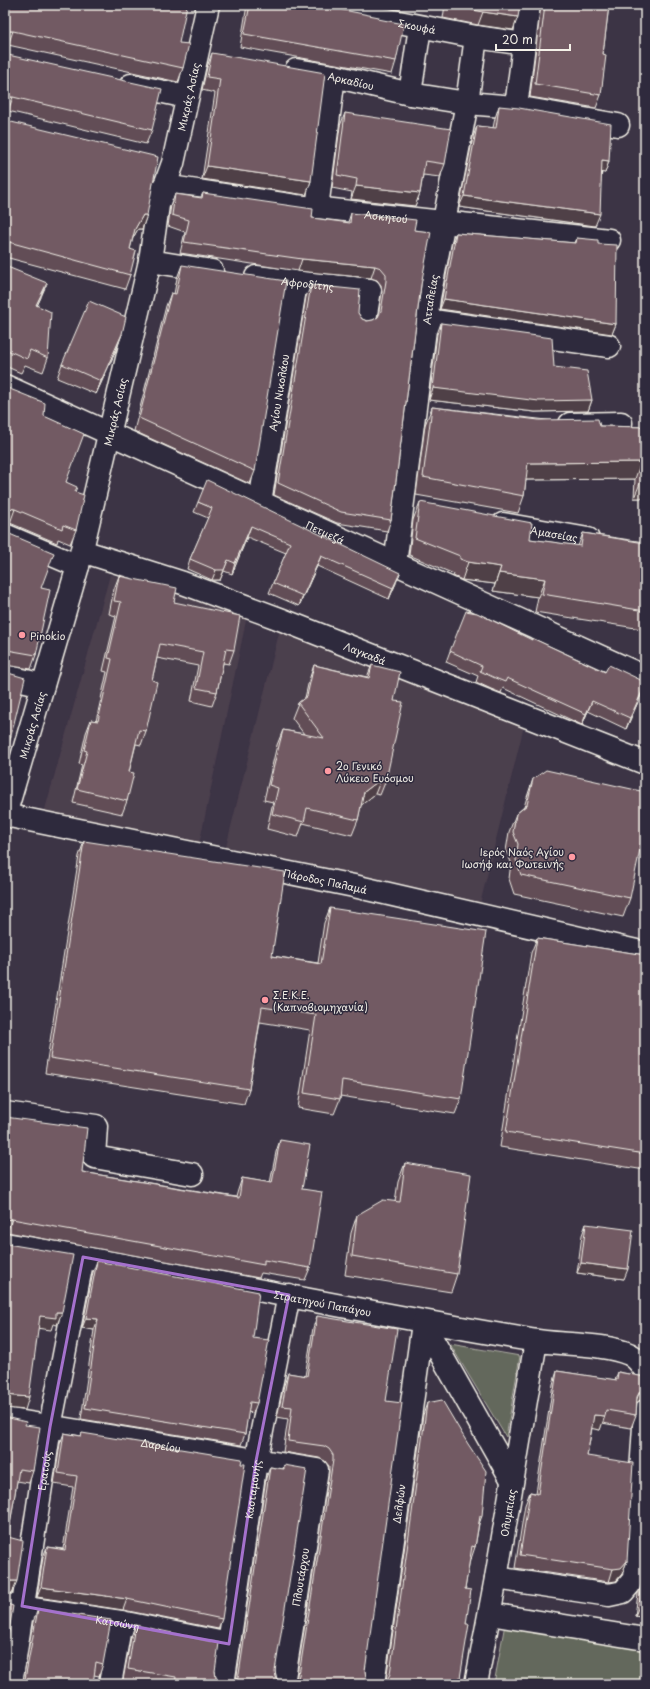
<svg xmlns="http://www.w3.org/2000/svg" width="650" height="1689" viewBox="0 0 650 1689" font-family="'Playpen Sans',sans-serif">
	<style>
		.built { fill: #4c3f4e }
		.green { fill: #64685b; stroke: #acaca2 }
		.lines { fill: none; stroke-linecap: round; stroke-linejoin: round }
		.minor-casing { stroke: #f4f1e8; stroke-width: 25 }
		.minor { stroke: #2f2a3d; stroke-width: 22 }
		.wall { fill: #624d56; stroke: #f4f1e8 }
		.shaded-wall { fill: #503f46; stroke: #f4f1e8 }
		.building { fill: #725a64; stroke: #f4f1e8 }
		.marked { fill: none; stroke: #a571cd; stroke-width: 3; stroke-linejoin: round }
		.poi-dot { fill: #ff9aa2; stroke: #2f2a3d; stroke-width: 1.5 }
		.labels { text-anchor: middle; dominant-baseline: central; stroke-width: 3; stroke-linejoin: round; paint-order: stroke }
		.street-label { font-size: 10px; fill: #f4f1e8; stroke: #2f2a3d }
		.poi-label { font-size: 10px; fill: #f4f1e8; stroke: #2f2a3d; text-anchor: start }
	</style>
	<rect width="100%" height="100%" fill="#3c3445"/>
	<filter id="ink" filterUnits="userSpaceOnUse"><feTurbulence type="fractalNoise" baseFrequency=".025" numOctaves="2"/><feDisplacementMap in="SourceGraphic" scale="8" xChannelSelector="R" yChannelSelector="G"/><feConvolveMatrix kernelMatrix="1 2 1 2 8 2 1 2 1" color-interpolation-filters="sRGB"/></filter>
	<g filter="url(#ink)">
		<!-- built -->
		<g class="built">
			<polygon points="110,575 167,587 247,616 199,845 44,813"/>
			<polygon points="280,629 524,726 480,904 226,847"/>
		</g>
		<!-- green -->
		<g class="green">
			<polygon points="450,1344 520,1356 506,1437"/>
			<polygon points="505,1624 645,1648 645,1684 494,1684"/>
		</g>
		<g class="lines">
			<!-- minor casing -->
			<g class="minor-casing">
				<g id="minor">
					<path id="s1" d="M 311,5 L 476,37 L 524,44"/>
					<polyline points="420,27 410,94 467,103 516,107 618,125"/>
					<path id="s2" d="M 296,70 L 334,76 L 410,94"/>
					<polyline points="131,85 187,97"/>
					<polyline points="516,107 529,5"/>
					<path id="s3" d="M 164,186 L 296,206 L 609,240"/>
					<polyline points="317,208 334,76"/>
					<polyline points="150,261 212,271"/>
					<path id="s4" d="M 256,277 L 370,290 L 365,320"/>
					<polyline points="426,320 609,346"/>
					<path id="s5" d="M 5,386 L 645,677"/>
					<polyline points="570,424 621,423"/>
					<path id="s6" d="M 260,502 L 296,283"/>
					<path id="s7" d="M 503,524 L 588,539"/>
					<polyline points="5,535 78,566"/>
					<path id="s8" d="M 82,551 L 183,583 L 280,619 L 645,763"/>
					<path id="s9" d="M 395,564 L 429,298 L 467,103 L 476,37"/>
					<polyline points="5,676 43,685"/>
					<path id="s10" d="M 5,815 L 78,566 L 150,261 L 158,205 L 173,163 L 208,5"/>
					<path id="s11" d="M 5,815 L 354,886 L 645,953"/>
					<polyline points="5,1113 96,1126 94,1157 192,1174"/>
					<path id="s12" d="M 5,1244 C 181,1273 355,1311 531,1340 C 559,1345 605,1343 629,1354 C 636,1357 641,1364 645,1370"/>
					<polyline points="423,1323 512,1480"/>
					<path id="s13" d="M 5,1419 L 317,1470 L 283,1684"/>
					<polyline points="496,1578 609,1595 623,1592 634,1579 645,1411"/>
					<path id="s14" d="M 5,1605 L 121,1622 L 229,1644"/>
					<polyline points="490,1614 645,1639"/>
					<path id="s15" d="M 11,1684 L 50,1427 L 83,1257"/>
					<polyline points="110,1684 121,1622"/>
					<path id="s16" d="M 223,1684 L 256,1461 L 289,1295"/>
					<path id="s17" d="M 373,1684 L 423,1323"/>
					<path id="s18" d="M 476,1684 L 496,1578 L 536,1341"/>
				</g>
			</g>
			<!-- minor -->
			<use href="#minor" class="minor"/>
		</g>
		<!-- wall -->
		<g class="wall">
			<polygon points="5,5 179,43 183,68 178,82 8,45"/>
			<polygon points="247,5 318,5 378,19 396,61 392,74 240,47"/>
			<polygon points="445,5 520,5 513,30 478,25 443,18"/>
			<polygon points="541,5 609,5 603,54 601,95 596,108 530,97"/>
			<polygon points="212,53 311,181 306,195 202,179 215,93 202,90 207,67"/>
			<polygon points="5,54 152,130 146,144 8,111 5,111"/>
			<polygon points="499,106 609,161 605,173 602,172 595,226 459,207 473,137 477,126 493,128 495,118"/>
			<polygon points="345,113 445,164 440,177 423,175 420,193 415,206 351,199 352,192 332,188 340,126"/>
			<polygon points="5,120 147,215 142,229 138,229 133,238 130,249 130,275 125,289 5,257"/>
			<polygon points="203,193 312,218 348,222 351,213 414,230 421,285 391,520 387,531 337,523 274,495 306,297 311,285 358,313 362,319 367,321 373,320 378,317 382,292 381,285 377,280 371,278 298,271 180,253 185,232 168,226 171,205 175,194 201,197"/>
			<polygon points="456,233 575,243 577,238 598,244 616,324 612,334 440,309 452,243"/>
			<polygon points="182,265 255,471 250,484 134,431 166,306 171,293 174,294 177,278"/>
			<polygon points="5,266 41,297 37,306 48,358 43,372 25,365 21,373 5,366"/>
			<polygon points="441,323 554,367 592,400 588,411 535,412 429,400 437,334"/>
			<polygon points="122,334 117,348 96,394 57,378 62,364"/>
			<polygon points="5,387 44,416 66,482 75,492 76,530 70,544 58,539 57,543 10,523 5,523"/>
			<polygon points="432,407 600,426 645,427 645,644 642,644 642,629 535,612 538,597 493,591 495,584 462,580 453,576 454,574 409,555 413,520 420,502 530,539 578,546 583,533 644,542 645,498 634,498 635,479 526,480 524,496 518,513 416,495 425,425"/>
			<polygon points="198,502 396,583 389,599 317,566 299,606 269,593 273,583 286,553 247,537 232,574 224,571 220,580 212,580 187,569 190,559 208,518 194,512"/>
			<polygon points="5,532 41,588 36,655 31,669 5,665"/>
			<polygon points="119,576 174,602 234,650 229,664 223,663 217,692 212,706 191,701 198,666 157,658 152,680 146,731 141,745 136,744 129,772 127,801 122,814 73,803 82,765 79,764 86,733 91,720 96,721 107,672 103,671 116,616 109,614 114,589"/>
			<polygon points="532,640 605,672 645,686 642,693 626,729 588,711 582,725 503,688 501,693 491,689 476,682 478,676 446,662 450,651"/>
			<polygon points="314,665 367,677 372,665 394,701 386,780 380,795 375,794 361,805 358,820 352,835 303,823 298,837 267,829 273,802 264,800 277,745 283,730 304,734 292,718 298,703 305,698 309,680"/>
			<polygon points="5,672 8,748 5,757"/>
			<polygon points="533,779 630,898 623,917 514,894 509,879 511,862 506,851 509,832 516,814 524,807 527,797"/>
			<polygon points="84,841 272,956 318,963 324,923 330,908 461,1099 455,1114 340,1096 340,1099 334,1114 298,1108 310,1030 260,1022 249,1089 244,1104 45,1073 79,856"/>
			<polygon points="537,938 645,955 645,1170 500,1147 531,953"/>
			<polygon points="5,1117 82,1172 236,1197 238,1190 242,1178 270,1183 276,1152 280,1140 302,1189 310,1268 305,1280 261,1273 259,1278 7,1232"/>
			<polygon points="405,1163 457,1274 451,1292 345,1275 351,1233 357,1215 395,1202 398,1182"/>
			<polygon points="586,1224 624,1279 577,1273 582,1235"/>
			<polygon points="97,1261 253,1338 257,1403 253,1413 248,1412 245,1434 241,1445 81,1419 94,1330 82,1328 93,1272"/>
			<polygon points="317,1316 386,1401 365,1671 366,1678 370,1683 296,1681 329,1472 329,1466 325,1461 319,1458 283,1452 288,1419 277,1417 284,1385 288,1373 305,1376 313,1328"/>
			<polygon points="557,1371 615,1380 618,1372 645,1377 645,1399 640,1400 637,1402 636,1415 631,1428 602,1423 600,1430 592,1428 587,1456 627,1561 622,1574 616,1581 609,1582 515,1568 525,1505 530,1492 536,1493 553,1384"/>
			<polygon points="427,1403 482,1516 479,1524 475,1547 471,1559 470,1558 465,1589 466,1624 386,1681 423,1415"/>
			<polygon points="5,1417 25,1425 33,1471 29,1483 17,1481 8,1537 12,1593 5,1594"/>
			<polygon points="64,1433 81,1436 82,1433 222,1619 218,1629 123,1610 37,1597 43,1557 47,1547 63,1549 73,1487 54,1484 60,1444"/>
			<polygon points="284,1465 275,1671 276,1677 280,1683 236,1681 266,1478 270,1467 283,1469"/>
			<polygon points="642,1583 645,1618 635,1616 638,1594"/>
			<polygon points="38,1609 103,1664 99,1676 94,1675 20,1683 23,1681 33,1622"/>
			<polygon points="135,1625 215,1671 216,1678 219,1682 223,1684 147,1684 123,1680 131,1637"/>
		</g>
		<!-- shaded-wall -->
		<g class="shaded-wall">
			<polygon points="483,12 518,17 513,30 478,25"/>
			<polygon points="6,31 13,31 8,45 5,45 5,32"/>
			<polygon points="7,97 13,97 8,111 5,111 5,98"/>
			<polygon points="602,160 609,161 605,173 598,172"/>
			<polygon points="207,166 311,181 306,195 202,179"/>
			<polygon points="356,186 420,193 415,206 351,199"/>
			<polygon points="464,196 600,214 595,226 459,207"/>
			<polygon points="143,215 147,215 142,229 138,229 130,243 135,229"/>
			<polygon points="302,259 375,266 371,278 298,271"/>
			<polygon points="47,283 41,297 31,319 36,305"/>
			<polygon points="444,299 616,324 612,334 440,309"/>
			<polygon points="122,334 117,348 96,394 101,381"/>
			<polygon points="433,388 592,400 588,411 535,412 429,400"/>
			<polygon points="641,462 635,479 522,480 528,463"/>
			<polygon points="641,481 645,481 645,498 634,498"/>
			<polygon points="8,508 15,509 10,523 5,523 5,510"/>
			<polygon points="251,526 247,537 232,574 235,563"/>
			<polygon points="321,556 317,566 299,606 303,596"/>
			<polygon points="228,560 220,580 212,580 216,570"/>
			<polygon points="468,562 501,567 495,584 462,580"/>
			<polygon points="400,573 396,583 389,599 393,588"/>
			<polygon points="499,573 545,579 538,597 493,591"/>
			<polygon points="645,635 645,644 642,644"/>
			<polygon points="645,686 642,693 626,729 630,718"/>
			<polygon points="592,701 588,711 582,725 586,714"/>
			<polygon points="381,779 375,794 359,807 364,792"/>
			<polygon points="12,1219 7,1232 5,1232 5,1220"/>
			<polygon points="581,1263 628,1269 624,1279 577,1273"/>
			<polygon points="56,1312 62,1312 57,1325 53,1324 51,1330 36,1328 40,1316"/>
			<polygon points="86,1318 98,1319 94,1330 82,1328"/>
			<polygon points="645,1387 645,1399 640,1400 635,1404 640,1391"/>
			<polygon points="5,1395 29,1397 25,1410 5,1408"/>
			<polygon points="594,1415 605,1416 600,1430 589,1428"/>
			<polygon points="627,1561 622,1574 616,1581 609,1582 613,1569"/>
			<polygon points="5,1581 17,1581 12,1593 5,1594"/>
			<polygon points="41,1587 127,1599 123,1610 37,1597"/>
			<polygon points="639,1606 645,1607 645,1618 635,1616"/>
		</g>
		<!-- building -->
		<g class="building">
			<polygon points="5,5 187,5 179,43 189,44 183,68 13,31 6,31 5,32"/>
			<polygon points="250,5 318,5 379,17 378,19 404,24 396,61 244,34"/>
			<polygon points="449,5 520,5 518,17 483,12"/>
			<polygon points="545,5 609,5 603,54 606,55 601,95 535,84"/>
			<polygon points="212,53 325,73 311,181 207,166 220,79 207,77"/>
			<polygon points="5,54 8,55 162,89 152,130 13,97 7,97 5,98"/>
			<polygon points="499,106 519,108 611,124 609,161 602,160 600,214 464,196 477,126 496,128"/>
			<polygon points="345,113 451,129 445,164 425,161 420,193 356,186 357,179 337,175"/>
			<polygon points="5,120 7,121 158,157 147,215 143,215 135,229 130,249 136,251 130,275 5,241"/>
			<polygon points="203,193 313,209 312,218 350,223 351,213 416,220 414,230 431,232 421,285 391,520 341,512 278,483 311,285 360,290 358,313 362,319 367,321 373,320 378,317 381,311 386,281 386,274 381,268 375,266 302,259 184,242 189,220 172,215 175,194 202,198"/>
			<polygon points="456,233 576,243 577,238 598,240 598,244 617,245 616,324 444,299"/>
			<polygon points="182,265 286,281 255,471 139,418 171,293 176,294"/>
			<polygon points="5,266 47,283 36,305 51,312 48,358 30,350 27,359 5,349"/>
			<polygon points="89,301 126,317 122,334 101,381 62,364"/>
			<polygon points="441,323 552,338 554,367 587,371 592,400 539,401 433,388"/>
			<polygon points="5,387 45,403 44,416 84,434 66,482 77,487 75,492 84,495 76,530 63,525 62,529 15,509 8,508 5,510"/>
			<polygon points="432,407 539,420 598,419 600,426 645,427 645,481 641,481 641,462 528,463 524,496 423,477"/>
			<polygon points="207,480 400,573 393,588 321,556 303,596 273,583 290,543 251,526 235,563 228,560 224,570 216,570 190,559 212,508 198,502"/>
			<polygon points="420,502 532,523 530,539 581,546 583,533 645,543 645,611 542,594 545,579 499,573 501,567 468,562 460,559 460,556 415,538"/>
			<polygon points="5,532 54,553 41,588 50,590 36,655 7,650 5,651"/>
			<polygon points="119,576 177,588 174,602 240,616 234,650 226,649 217,692 196,688 203,652 160,644 152,680 157,682 146,731 139,730 129,772 134,773 127,801 77,789 87,751 84,750 91,720 98,721 112,659 108,658 121,602 114,601"/>
			<polygon points="466,611 477,613 532,640 532,638 605,672 609,665 645,682 645,685 630,718 592,701 586,714 507,678 505,682 495,678 480,671 482,666 450,651"/>
			<polygon points="314,665 369,678 372,665 400,672 394,701 403,702 386,780 381,779 364,792 358,820 307,808 304,822 272,814 278,788 269,785 283,730 324,738 298,703 307,696"/>
			<polygon points="5,672 25,678 8,748 6,747 5,750"/>
			<polygon points="546,770 645,792 645,825 630,898 521,875 516,860 518,844 513,832 516,814 527,805 533,779"/>
			<polygon points="84,841 285,872 272,956 321,964 330,908 486,932 461,1099 342,1080 340,1099 304,1093 316,1015 262,1007 249,1089 50,1058"/>
			<polygon points="537,938 645,955 645,1154 506,1132"/>
			<polygon points="5,1117 87,1128 82,1172 239,1198 242,1178 272,1183 280,1140 310,1145 302,1189 322,1192 310,1268 264,1260 264,1265 12,1219 5,1220"/>
			<polygon points="405,1163 471,1174 457,1274 352,1256 357,1215 383,1200 400,1202"/>
			<polygon points="586,1224 633,1230 628,1269 581,1263"/>
			<polygon points="5,1243 7,1244 73,1255 62,1312 56,1312 56,1318 40,1316 29,1397 5,1395"/>
			<polygon points="97,1261 259,1292 253,1338 269,1340 257,1403 250,1402 245,1434 85,1408 98,1319 86,1318"/>
			<polygon points="317,1316 397,1329 386,1401 402,1403 365,1671 366,1678 370,1683 373,1684 292,1684 297,1680 299,1675 333,1460 333,1455 329,1449 324,1446 288,1441 292,1407 282,1406 288,1373 307,1376"/>
			<polygon points="557,1371 617,1380 618,1372 645,1377 645,1387 640,1391 637,1397 636,1415 606,1410 605,1416 594,1415 587,1456 633,1463 627,1561 621,1568 613,1569 520,1555 530,1492 538,1494"/>
			<polygon points="442,1400 468,1444 486,1471 482,1516 480,1516 475,1547 472,1546 465,1589 471,1590 466,1624 469,1624 459,1684 382,1684 387,1680 390,1674 427,1403"/>
			<polygon points="5,1417 26,1422 25,1425 40,1427 33,1471 19,1469 8,1537 23,1541 17,1581 5,1581"/>
			<polygon points="64,1433 81,1436 82,1433 242,1459 241,1464 245,1464 222,1619 127,1599 41,1587 47,1547 65,1550 77,1476 58,1473"/>
			<polygon points="284,1465 307,1469 275,1671 276,1677 280,1683 283,1684 232,1684 237,1681 239,1674 270,1467 284,1469"/>
			<polygon points="645,1578 645,1607 639,1606 642,1583"/>
			<polygon points="5,1603 13,1606 5,1657"/>
			<polygon points="38,1609 111,1620 103,1664 96,1662 93,1684 15,1684 20,1683 25,1679"/>
			<polygon points="135,1625 219,1643 215,1671 216,1678 219,1682 223,1684 175,1684 176,1677 128,1669"/>
			<polygon points="5,1678 8,1682 14,1684 5,1684"/>
			<polygon points="587,1683 596,1684 587,1684"/>
		</g>
	</g>
	<!-- marked area -->
	<path class="marked" d="M 83,1257 L 289,1295 L 256,1461 L 229,1644 L 22,1606 L 50,1427 Z"/>
	<!-- markers -->
	<g class="poi-dot">
		<circle cx="22" cy="635" r="4"/>
		<circle cx="328" cy="771" r="4"/>
		<circle cx="572" cy="857" r="4"/>
		<circle cx="265" cy="1000" r="4"/>
	</g>
	<g class="labels">
		<!-- street labels -->
		<g class="street-label">
			<text stroke="none"><textPath href="#s1" startOffset="108">Σκουφά</textPath></text>
			<text stroke="none"><textPath href="#s2" startOffset="56">Αρκαδίου</textPath></text>
			<text stroke="none"><textPath href="#s10" startOffset="742">Μικράς Ασίας</textPath></text>
			<text stroke="none"><textPath href="#s3" startOffset="224">Ασκητού</textPath></text>
			<text stroke="none"><textPath href="#s4" startOffset="52">Αφροδίτης</textPath></text>
			<text stroke="none"><textPath href="#s9" startOffset="267">Ατταλείας</textPath></text>
			<text stroke="none"><textPath href="#s6" startOffset="111">Αγίου Νικολάου</textPath></text>
			<text stroke="none"><textPath href="#s10" startOffset="418">Μικράς Ασίας</textPath></text>
			<text stroke="none"><textPath href="#s5" startOffset="352">Πετμεζά</textPath></text>
			<text stroke="none"><textPath href="#s7" startOffset="52">Αμασείας</textPath></text>
			<text stroke="none"><textPath href="#s8" startOffset="301">Λαγκαδά</textPath></text>
			<text stroke="none"><textPath href="#s10" startOffset="94">Μικράς Ασίας</textPath></text>
			<text stroke="none"><textPath href="#s11" startOffset="327">Πάροδος Παλαμά</textPath></text>
			<text stroke="none"><textPath href="#s12" startOffset="323">Στρατηγού Παπάγου</textPath></text>
			<text stroke="none"><textPath href="#s13" startOffset="158">Δαρείου</textPath></text>
			<text stroke="none"><textPath href="#s15" startOffset="216">Ερατούς</textPath></text>
			<text stroke="none"><textPath href="#s16" startOffset="197">Κασταμονής</textPath></text>
			<text stroke="none"><textPath href="#s17" startOffset="182">Δελφών</textPath></text>
			<text stroke="none"><textPath href="#s18" startOffset="174">Ολυμπίας</textPath></text>
			<text transform="translate(300 1577) rotate(-81)">Πλουτάρχου</text>
			<text stroke="none"><textPath href="#s14" startOffset="114">Κατσώνη</textPath></text>
		</g>
		<!-- poi labels -->
		<g class="poi-label">
			<text x="30" y="635">Pinokio</text>
			<text x="336" y="765">2ο Γενικό<tspan x="336" dy="12">Λύκειο Ευόσμου</tspan></text>
			<text x="564" y="851" text-anchor="end">Ιερός Ναός Αγίου<tspan x="564" dy="12">Ιωσήφ και Φωτεινής</tspan></text>
			<text x="273" y="994">Σ.Ε.Κ.Ε.<tspan x="273" dy="12">(Καπνοβιομηχανία)</tspan></text>
		</g>
	</g>
	<!-- margin -->
	<rect width="650" height="1689" fill="none" stroke="#2f2a3d" stroke-width="20"/>
	<rect x="10" y="10" width="630" height="1669" fill="none" stroke="#f4f1e8" stroke-width="1.5" filter="url(#ink)"/>
	<!-- scale -->
	<path d="M496 44v6h74v-6" fill="none" stroke="#f4f1e8" stroke-width="2"/>
	<text x="502" y="44" font-size="12" fill="#f4f1e8" stroke="#2f2a3d" stroke-width="3" paint-order="stroke">20 m</text>
</svg>
